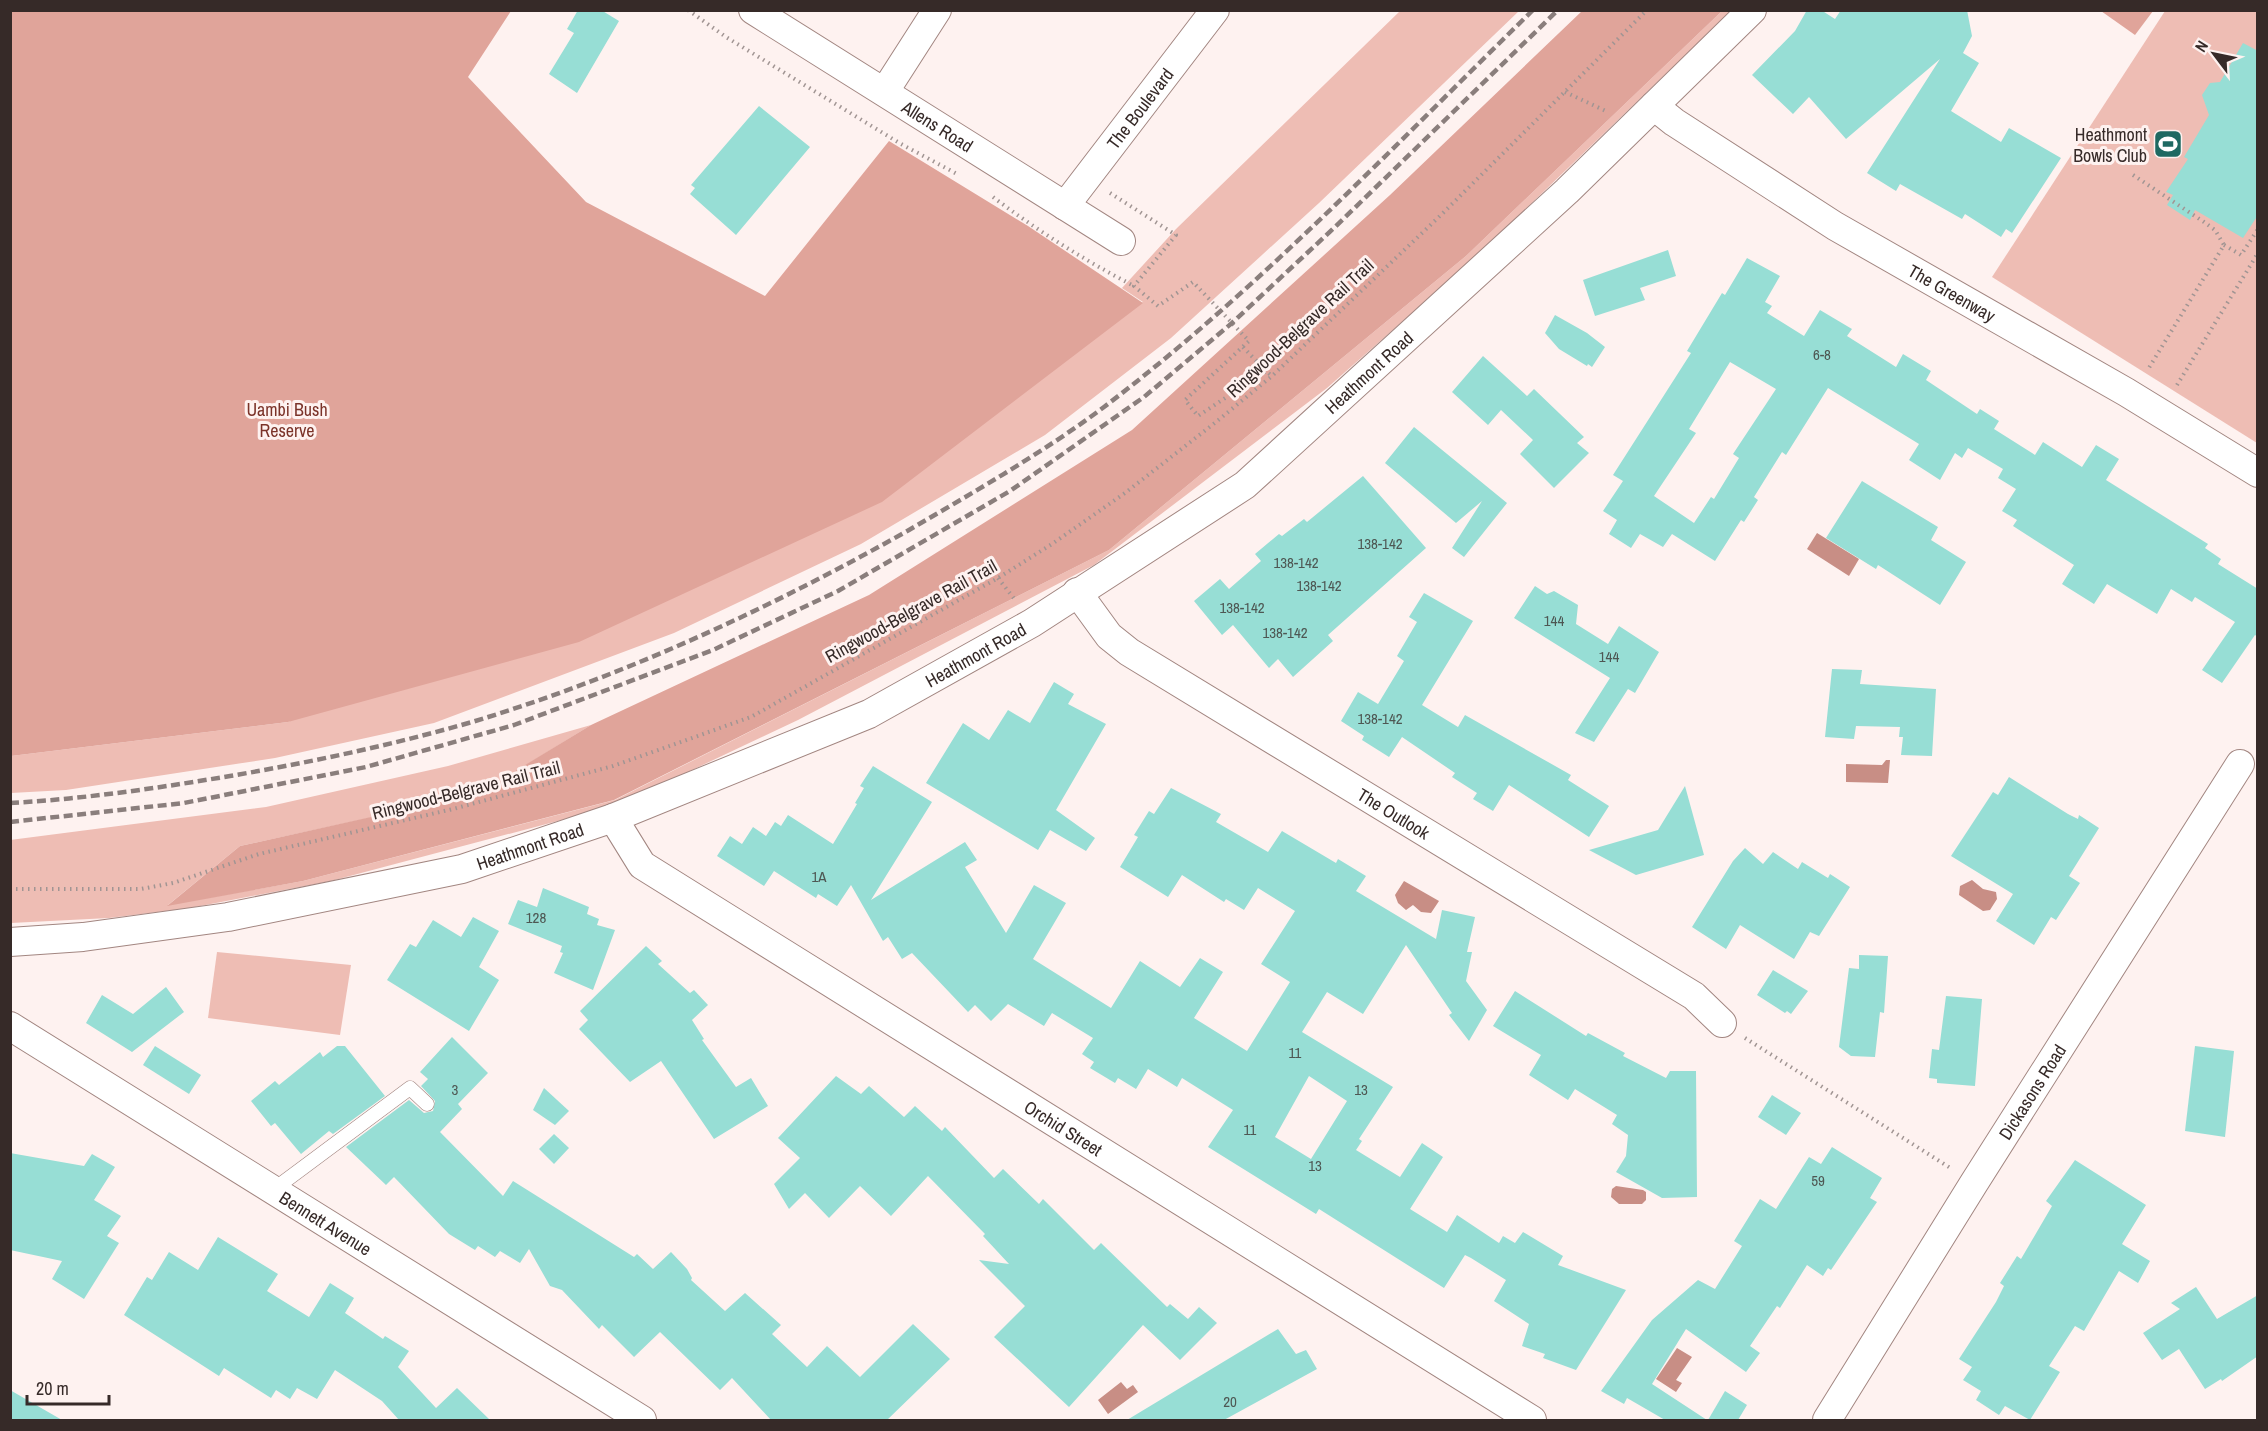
<svg xmlns="http://www.w3.org/2000/svg" width="2268" height="1431" viewBox="0 0 2268 1431" font-family="'Archivo Narrow',sans-serif">
	<style>
		.green { fill: #eebdb4 }
		.forest { fill: #e0a49a }
		.water { fill: #c88e85 }
		.building { fill: #97ded5; fill-rule: evenodd }
		.lines { fill: none; stroke-linecap: round; stroke-linejoin: round }
		.service-casing { stroke: #a28681; stroke-width: 15 }
		.minor-casing { stroke: #a28681; stroke-width: 30 }
		.path { stroke: #a19593; stroke-width: 4; stroke-dasharray: 1.5 4.5; stroke-linecap: butt }
		.service { stroke: #fff; stroke-width: 14 }
		.minor { stroke: #fff; stroke-width: 28 }
		.rail { stroke: #8a7e7c; stroke-width: 4.5; stroke-dasharray: 9 4.5; stroke-linecap: butt }
		.labels { text-anchor: middle; dominant-baseline: central; stroke-width: 6; stroke-linejoin: round; paint-order: stroke }
		.number-label { font-size: 15px; fill: #4e5753 }
		.street-label { font-size: 18px; fill: #362a28; stroke: #fef2f0 }
		.poi-label { font-size: 18px; fill: #362a28; stroke: #fef2f0; text-anchor: end }
		.park-label { font-size: 18px; fill: #7b3329; stroke: #fef2f0 }
	</style>
	<rect width="100%" height="100%" fill="#fef2f0"/>
	<!-- green -->
	<g class="green">
		<polygon points="1400,11 1519,11 1319,203 1171,338 1045,435 861,544 674,633 434,723 275,758 66,790 11,793 11,756 288,722 1143,302 1122,288 1176,229"/>
		<polygon points="1722,11 1731,11 1479,254 1327,388 1094,565 798,720 618,805 331,881 190,908 109,918 11,923 10,840 266,807 448,766 591,725 479,794 240,846 168,905 303,881 615,800 1109,550 1466,256"/>
		<polygon points="2165,11 2257,11 2257,443 1992,277"/>
		<polygon points="217,952 351,965 340,1035 208,1018"/>
	</g>
	<!-- forest -->
	<g class="forest">
		<polygon points="10,11 511,11 468,77 586,202 765,296 889,141 1028,226 1143,303 882,502 579,642 288,722 11,756"/>
		<polygon points="1582,11 1722,11 1466,256 1109,550 614,800 303,881 167,906 240,846 479,793 591,725 869,595 1132,430 1390,195"/>
		<polygon points="2101,11 2153,11 2135,35"/>
	</g>
	<!-- water -->
	<g class="water">
		<polygon points="1817,533 1859,559 1849,576 1807,549"/>
		<polygon points="1886,760 1890,760 1888,783 1846,782 1846,764 1882,765"/>
		<polygon points="1972,880 1983,889 1996,892 1997,899 1990,910 1983,911 1959,895 1960,886"/>
		<polygon points="1404,881 1439,901 1431,913 1421,912 1413,905 1406,910 1398,903 1395,895"/>
		<polygon points="1616,1186 1643,1190 1646,1192 1646,1200 1642,1204 1619,1204 1611,1197 1612,1189"/>
		<polygon points="1677,1348 1692,1357 1676,1380 1682,1383 1676,1392 1656,1379"/>
		<polygon points="1121,1382 1127,1389 1133,1385 1138,1392 1108,1414 1098,1400"/>
	</g>
	<!-- building -->
	<g class="building">
		<polygon points="578,10 601,10 619,21 577,93 549,74 574,33 567,29"/>
		<polygon points="1807,10 1821,10 1835,19 1841,10 1967,10 1972,36 1963,53 1979,63 1951,111 2001,142 2009,128 2061,158 2012,233 2006,229 2001,237 1965,214 1962,219 1900,184 1896,191 1867,173 1940,59 1846,139 1809,97 1793,114 1752,75 1795,31"/>
		<polygon points="2243,43 2258,51 2258,215 2243,238 2195,210 2190,220 2167,205 2173,195 2166,192 2188,159 2184,157 2209,115 2202,95 2210,83 2220,82"/>
		<polygon points="759,106 810,147 736,235 690,194 695,188 691,185"/>
		<polygon points="1668,250 1676,276 1640,288 1645,300 1595,316 1583,280"/>
		<path d="M 1747,258 L 1780,276 L 1765,302 L 1772,306 L 1767,313 L 1804,336 L 1820,310 L 1852,329 L 1847,336 L 1896,367 L 1903,354 L 1931,371 L 1926,380 L 1977,414 L 1980,409 L 1999,421 L 1994,429 L 2035,455 L 2043,442 L 2082,467 L 2096,445 L 2119,459 L 2106,480 L 2208,544 L 2205,548 L 2221,559 L 2218,564 L 2258,589 L 2258,637 L 2255,635 L 2222,683 L 2202,670 L 2235,622 L 2195,597 L 2192,602 L 2171,589 L 2157,614 L 2107,584 L 2094,604 L 2062,584 L 2074,565 L 2013,526 L 2017,520 L 2002,511 L 2016,489 L 1998,478 L 2003,469 L 1968,448 L 1962,458 L 1955,453 L 1940,480 L 1909,460 L 1919,444 L 1828,388 L 1786,455 L 1782,452 L 1754,497 L 1758,500 L 1744,522 L 1741,520 L 1715,561 L 1672,534 L 1663,547 L 1640,534 L 1631,548 L 1609,534 L 1617,520 L 1603,511 L 1623,481 L 1613,475 L 1691,353 L 1687,351 L 1722,293 L 1725,295 ZM 1730,362 L 1776,389 L 1733,454 L 1739,458 L 1714,499 L 1711,497 L 1694,523 L 1654,496 L 1696,433 L 1689,429 Z"/>
		<polygon points="1555,315 1587,333 1605,347 1592,367 1588,364 1587,366 1559,349 1545,333"/>
		<polygon points="1483,356 1527,396 1534,389 1584,437 1577,443 1589,453 1554,488 1520,454 1533,440 1501,410 1488,425 1452,392"/>
		<polygon points="1414,427 1507,503 1464,557 1452,548 1482,501 1456,523 1385,463"/>
		<polygon points="1363,476 1426,548 1328,635 1333,641 1293,677 1278,659 1269,668 1233,625 1222,635 1194,601 1220,579 1229,589 1261,561 1255,554 1279,534 1282,536 1304,519 1307,522"/>
		<polygon points="1862,481 1938,527 1931,540 1966,562 1940,605 1878,565 1876,569 1826,538"/>
		<polygon points="1535,586 1547,594 1554,591 1578,605 1576,624 1608,644 1619,626 1659,652 1635,693 1628,689 1594,742 1575,733 1610,678 1514,618"/>
		<polygon points="1424,593 1473,621 1422,705 1458,727 1465,715 1571,775 1568,780 1609,806 1589,837 1509,785 1493,811 1473,799 1477,793 1452,777 1455,773 1402,737 1389,757 1362,740 1364,736 1341,721 1358,692 1378,704 1404,661 1397,656 1417,622 1409,617"/>
		<polygon points="1832,669 1862,670 1860,684 1936,689 1932,756 1901,755 1903,737 1899,737 1900,727 1856,726 1854,739 1825,737"/>
		<polygon points="1054,682 1074,694 1068,704 1106,724 1056,810 1095,838 1086,851 1050,830 1038,850 926,783 963,723 989,740 1008,710 1030,723"/>
		<path d="M 873,766 L 932,802 L 871,900 L 965,842 L 977,860 L 965,867 L 1006,933 L 1034,885 L 1066,903 L 1033,959 L 1111,1008 L 1140,961 L 1180,987 L 1200,958 L 1223,972 L 1194,1018 L 1247,1051 L 1290,982 L 1261,964 L 1295,911 L 1258,888 L 1244,910 L 1226,899 L 1224,902 L 1182,875 L 1168,897 L 1120,867 L 1138,837 L 1134,835 L 1149,811 L 1154,814 L 1171,788 L 1221,814 L 1216,822 L 1268,852 L 1282,831 L 1336,863 L 1338,859 L 1366,876 L 1356,891 L 1436,939 L 1442,910 L 1475,917 L 1467,952 L 1472,952 L 1466,981 L 1487,1010 L 1469,1041 L 1449,1015 L 1452,1013 L 1406,945 L 1363,1014 L 1327,992 L 1302,1032 L 1393,1087 L 1359,1139 L 1362,1141 L 1356,1150 L 1400,1177 L 1422,1143 L 1443,1157 L 1410,1209 L 1447,1232 L 1457,1215 L 1499,1243 L 1503,1236 L 1515,1243 L 1523,1232 L 1563,1256 L 1558,1265 L 1626,1290 L 1576,1370 L 1543,1358 L 1545,1354 L 1522,1346 L 1529,1324 L 1494,1301 L 1506,1280 L 1471,1258 L 1465,1255 L 1444,1288 L 1319,1209 L 1316,1214 L 1208,1147 L 1233,1110 L 1182,1078 L 1177,1087 L 1148,1069 L 1136,1089 L 1118,1078 L 1115,1083 L 1090,1068 L 1094,1062 L 1082,1054 L 1093,1038 L 1052,1013 L 1044,1026 L 1008,1004 L 991,1021 L 975,1005 L 968,1012 L 912,953 L 902,959 L 888,937 L 883,941 L 851,885 L 837,906 L 818,894 L 816,898 L 774,871 L 764,886 L 717,856 L 730,836 L 742,844 L 753,827 L 766,836 L 775,822 L 781,826 L 788,815 L 833,844 L 857,804 L 855,803 L 864,788 L 860,786 ZM 1309,1076 L 1347,1101 L 1311,1159 L 1275,1137 Z"/>
		<polygon points="2009,777 2068,814 2078,819 2079,815 2099,828 2069,876 2080,883 2056,920 2051,917 2034,945 1996,921 2013,894 1951,856 1993,792 1998,795"/>
		<polygon points="1685,786 1704,855 1636,875 1589,850 1658,830"/>
		<polygon points="1745,848 1763,864 1773,852 1798,869 1802,862 1828,878 1830,874 1850,887 1819,936 1810,932 1794,959 1740,925 1726,949 1692,927 1733,861"/>
		<polygon points="543,888 589,907 587,914 599,919 597,925 615,930 593,990 554,973 563,953 560,952 562,946 508,924 518,900 537,907"/>
		<polygon points="473,917 499,931 479,967 499,980 469,1031 387,980 410,944 416,947 433,920 461,937"/>
		<polygon points="646,946 662,961 658,964 690,993 694,990 708,1005 692,1020 704,1039 702,1040 736,1087 751,1078 768,1106 714,1139 661,1061 630,1082 579,1029 588,1020 580,1011"/>
		<polygon points="1859,955 1888,956 1884,1013 1880,1012 1875,1057 1851,1056 1839,1047 1849,968 1859,969"/>
		<polygon points="1773,970 1808,991 1791,1014 1787,1011 1785,1013 1757,995"/>
		<polygon points="166,987 184,1012 132,1052 86,1023 102,995 133,1014"/>
		<polygon points="1515,991 1586,1036 1588,1033 1625,1053 1623,1056 1666,1078 1670,1071 1696,1071 1697,1197 1662,1198 1616,1172 1626,1156 1628,1135 1612,1124 1617,1115 1575,1089 1568,1100 1529,1075 1541,1055 1493,1026"/>
		<polygon points="1946,996 1982,999 1975,1086 1937,1083 1937,1079 1929,1078 1932,1049 1939,1050"/>
		<polygon points="452,1037 488,1073 458,1104 462,1109 440,1132 503,1196 513,1181 634,1257 637,1254 653,1269 671,1252 687,1269 692,1278 691,1280 725,1311 745,1293 781,1325 772,1334 807,1367 827,1346 860,1377 913,1324 950,1359 887,1420 771,1420 732,1378 720,1390 660,1332 634,1357 602,1325 599,1329 562,1290 550,1286 529,1249 520,1263 500,1251 495,1257 478,1246 475,1250 449,1234 394,1177 386,1185 346,1147 409,1100 424,1113 433,1111 435,1101 421,1086 428,1079 420,1072"/>
		<polygon points="155,1046 201,1075 189,1094 143,1065"/>
		<polygon points="337,1046 345,1046 385,1096 333,1134 329,1131 301,1154 275,1123 271,1126 251,1101 275,1081 279,1085 320,1052 323,1057"/>
		<polygon points="2195,1046 2234,1051 2225,1137 2185,1131"/>
		<polygon points="836,1076 861,1094 869,1086 904,1117 915,1106 942,1131 945,1127 994,1178 1003,1169 1039,1204 1043,1199 1094,1250 1101,1243 1167,1307 1170,1304 1188,1319 1199,1307 1217,1323 1180,1360 1143,1325 1069,1407 994,1337 1025,1306 979,1260 1009,1264 983,1236 985,1234 928,1176 891,1216 860,1186 829,1218 805,1193 789,1209 774,1184 800,1158 778,1138"/>
		<polygon points="544,1088 569,1111 555,1125 533,1110"/>
		<polygon points="1772,1095 1801,1113 1786,1135 1758,1117"/>
		<polygon points="554,1134 569,1148 554,1164 539,1149"/>
		<polygon points="1832,1147 1882,1178 1870,1198 1877,1202 1831,1270 1828,1268 1823,1276 1807,1265 1780,1308 1777,1306 1750,1346 1760,1353 1746,1372 1686,1329 1652,1384 1707,1420 1665,1420 1627,1398 1624,1404 1601,1391 1652,1320 1698,1280 1715,1289 1742,1246 1734,1241 1760,1199 1776,1209 1809,1157 1821,1164"/>
		<polygon points="10,1153 84,1166 92,1154 115,1167 94,1200 121,1216 107,1236 119,1243 84,1299 52,1279 62,1261 10,1250"/>
		<polygon points="2075,1160 2146,1205 2122,1244 2150,1261 2138,1283 2119,1271 2084,1331 2075,1326 2049,1366 2060,1372 2030,1420 2005,1406 1999,1415 1976,1400 1981,1391 1963,1380 1972,1367 1959,1359 1996,1302 2004,1286 2000,1283 2017,1256 2021,1259 2052,1206 2046,1201"/>
		<polygon points="218,1237 278,1274 267,1291 309,1317 330,1283 354,1298 345,1313 383,1339 385,1336 409,1351 398,1367 436,1408 457,1388 490,1420 399,1420 382,1401 335,1370 317,1399 297,1388 290,1399 276,1390 271,1398 224,1368 219,1376 124,1315 147,1277 152,1280 169,1252 198,1270"/>
		<polygon points="2196,1287 2217,1319 2258,1295 2258,1356 2222,1381 2221,1379 2205,1389 2179,1349 2162,1360 2143,1333 2180,1309 2171,1303"/>
		<polygon points="1278,1329 1296,1354 1306,1350 1317,1369 1224,1420 1127,1420"/>
		<polygon points="10,1390 62,1420 10,1420"/>
		<polygon points="1725,1391 1747,1405 1738,1420 1708,1420"/>
	</g>
	<g class="lines">
		<!-- service casing -->
		<g class="service-casing">
			<polyline id="service" points="273,1190 410,1088 427,1104"/>
		</g>
		<!-- minor casing -->
		<g class="minor-casing">
			<g id="minor">
				<path id="s1" d="M 753,10 L 1121,241"/>
				<polyline points="885,91 937,10"/>
				<path id="s2" d="M 1654,106 L 1674,122 L 1835,226 L 2126,392 L 2258,473"/>
				<path id="s3" d="M 1065,206 L 1215,10"/>
				<path id="s4" d="M 1077,592 L 1109,636 L 1129,652 L 1694,996 L 1722,1023"/>
				<path id="s5" d="M 613,818 L 642,865 L 1532,1420"/>
				<path id="s6" d="M 10,942 L 83,937 L 228,917 L 462,869 L 613,818 L 869,714 L 1032,623 L 1245,485 L 1567,191 L 1752,10"/>
				<path id="s7" d="M 10,1026 L 642,1420"/>
				<path id="s8" d="M 1827,1420 L 1974,1183 L 2240,764"/>
			</g>
		</g>
		<!-- path -->
		<g class="path">
			<polyline points="688,10 726,37 901,144 959,175"/>
			<polyline points="1565,92 1608,112"/>
			<polyline points="2133,175 2204,222 2215,230 2224,245 2147,371"/>
			<polyline points="1110,193 1176,235 1134,286 1158,306 1193,282 1249,341 1185,400 1198,416 1266,371 1272,376"/>
			<path d="M 993,197 C 1038,231 1084,260 1134,286"/>
			<polyline points="2224,245 2241,255 2258,229"/>
			<polyline points="1243,347 1266,371"/>
			<polyline points="2177,385 2258,253"/>
			<polyline points="998,578 1016,601"/>
			<polyline points="10,889 141,889 173,883 259,854 453,809 613,766 751,717 998,578 1052,544 1125,493 1216,422 1272,376 1442,214 1647,10"/>
			<polyline points="1745,1038 1952,1169"/>
		</g>
		<!-- service -->
		<use href="#service" class="service"/>
		<!-- minor -->
		<use href="#minor" class="minor"/>
		<!-- rail -->
		<g class="rail">
			<path d="M 10,803 C 84,799 158,788 230,776 C 312,762 392,745 472,722 C 624,676 771,608 909,530 C 974,492 1044,452 1104,407 C 1259,289 1394,146 1533,10"/>
			<polyline points="10,822 184,803 366,767 514,725 713,650 838,591 1010,491 1144,397 1232,323 1335,227 1558,10"/>
		</g>
	</g>
	<!-- icons -->
	<defs>
		<g id="stadium-square" transform="scale(1.5)"><rect x="-9" y="-9" width="18" height="18" rx="4" fill="#1e6962" stroke="#fef2f0"/><path d="M0-5a6.5 5 0 1 0 0 10a6.5 5 0 1 0 0-10ZM-3.5-1.8h7v3.6h-7Z" fill="#fff"/></g>
	</defs>
	<g fill-rule="evenodd">
		<use href="#stadium-square" x="2168" y="144"/>
	</g>
	<g class="labels">
		<!-- number labels -->
		<g class="number-label">
			<text x="1822" y="354">6-8</text>
			<text x="1380" y="543">138-142</text>
			<text x="1296" y="562">138-142</text>
			<text x="1319" y="585">138-142</text>
			<text x="1242" y="607">138-142</text>
			<text x="1554" y="620">144</text>
			<text x="1285" y="632">138-142</text>
			<text x="1609" y="656">144</text>
			<text x="1380" y="718">138-142</text>
			<text x="819" y="876">1A</text>
			<text x="536" y="917">128</text>
			<text x="1295" y="1052">11</text>
			<text x="455" y="1089">3</text>
			<text x="1361" y="1089">13</text>
			<text x="1250" y="1129">11</text>
			<text x="1315" y="1165">13</text>
			<text x="1818" y="1180">59</text>
			<text x="1230" y="1401">20</text>
		</g>
		<!-- street labels -->
		<g class="street-label">
			<text stroke="none"><textPath href="#s3" startOffset="123">The Boulevard</textPath></text>
			<text stroke="none"><textPath href="#s1" startOffset="218">Allens Road</textPath></text>
			<text stroke="none"><textPath href="#s2" startOffset="352">The Greenway</textPath></text>
			<text transform="translate(1300 328) rotate(-43)">Ringwood-Belgrave Rail Trail</text>
			<text stroke="none"><textPath href="#s6" startOffset="1502">Heathmont Road</textPath></text>
			<text transform="translate(911 611) rotate(-29)">Ringwood-Belgrave Rail Trail</text>
			<text stroke="none"><textPath href="#s6" startOffset="1016">Heathmont Road</textPath></text>
			<text transform="translate(466 790) rotate(-14)">Ringwood-Belgrave Rail Trail</text>
			<text stroke="none"><textPath href="#s4" startOffset="390">The Outlook</textPath></text>
			<text stroke="none"><textPath href="#s6" startOffset="530">Heathmont Road</textPath></text>
			<text stroke="none"><textPath href="#s8" startOffset="387">Dickasons Road</textPath></text>
			<text stroke="none"><textPath href="#s5" startOffset="552">Orchid Street</textPath></text>
			<text stroke="none"><textPath href="#s7" startOffset="372">Bennett Avenue</textPath></text>
		</g>
		<!-- poi labels -->
		<g class="poi-label">
			<text x="2147" y="134">Heathmont<tspan x="2147" dy="21">Bowls Club</tspan></text>
		</g>
		<!-- park labels -->
		<g class="park-label">
			<text x="287" y="409">Uambi Bush<tspan x="287" dy="21">Reserve</tspan></text>
		</g>
	</g>
	<!-- border -->
	<rect width="2268" height="1431" fill="none" stroke="#362a28" stroke-width="24"/>
	<!-- north arrow -->
	<g transform="translate(2214 54) rotate(302)" stroke="#fef2f0" stroke-width="4.5" paint-order="stroke">
	<path d="M0-4.5L10 22L0 15L-10 22Z" fill="#362a28"/>
	<text y="-9" font-size="16" font-weight="bold" text-anchor="middle" fill="#362a28">N</text>
	</g>
	<!-- scale -->
	<path d="M27 1395v9h82v-9" fill="none" stroke="#362a28" stroke-width="3"/>
	<text x="36" y="1395" font-size="18" fill="#362a28" stroke="#fef2f0" stroke-width="4.5" paint-order="stroke">20 m</text>
</svg>
